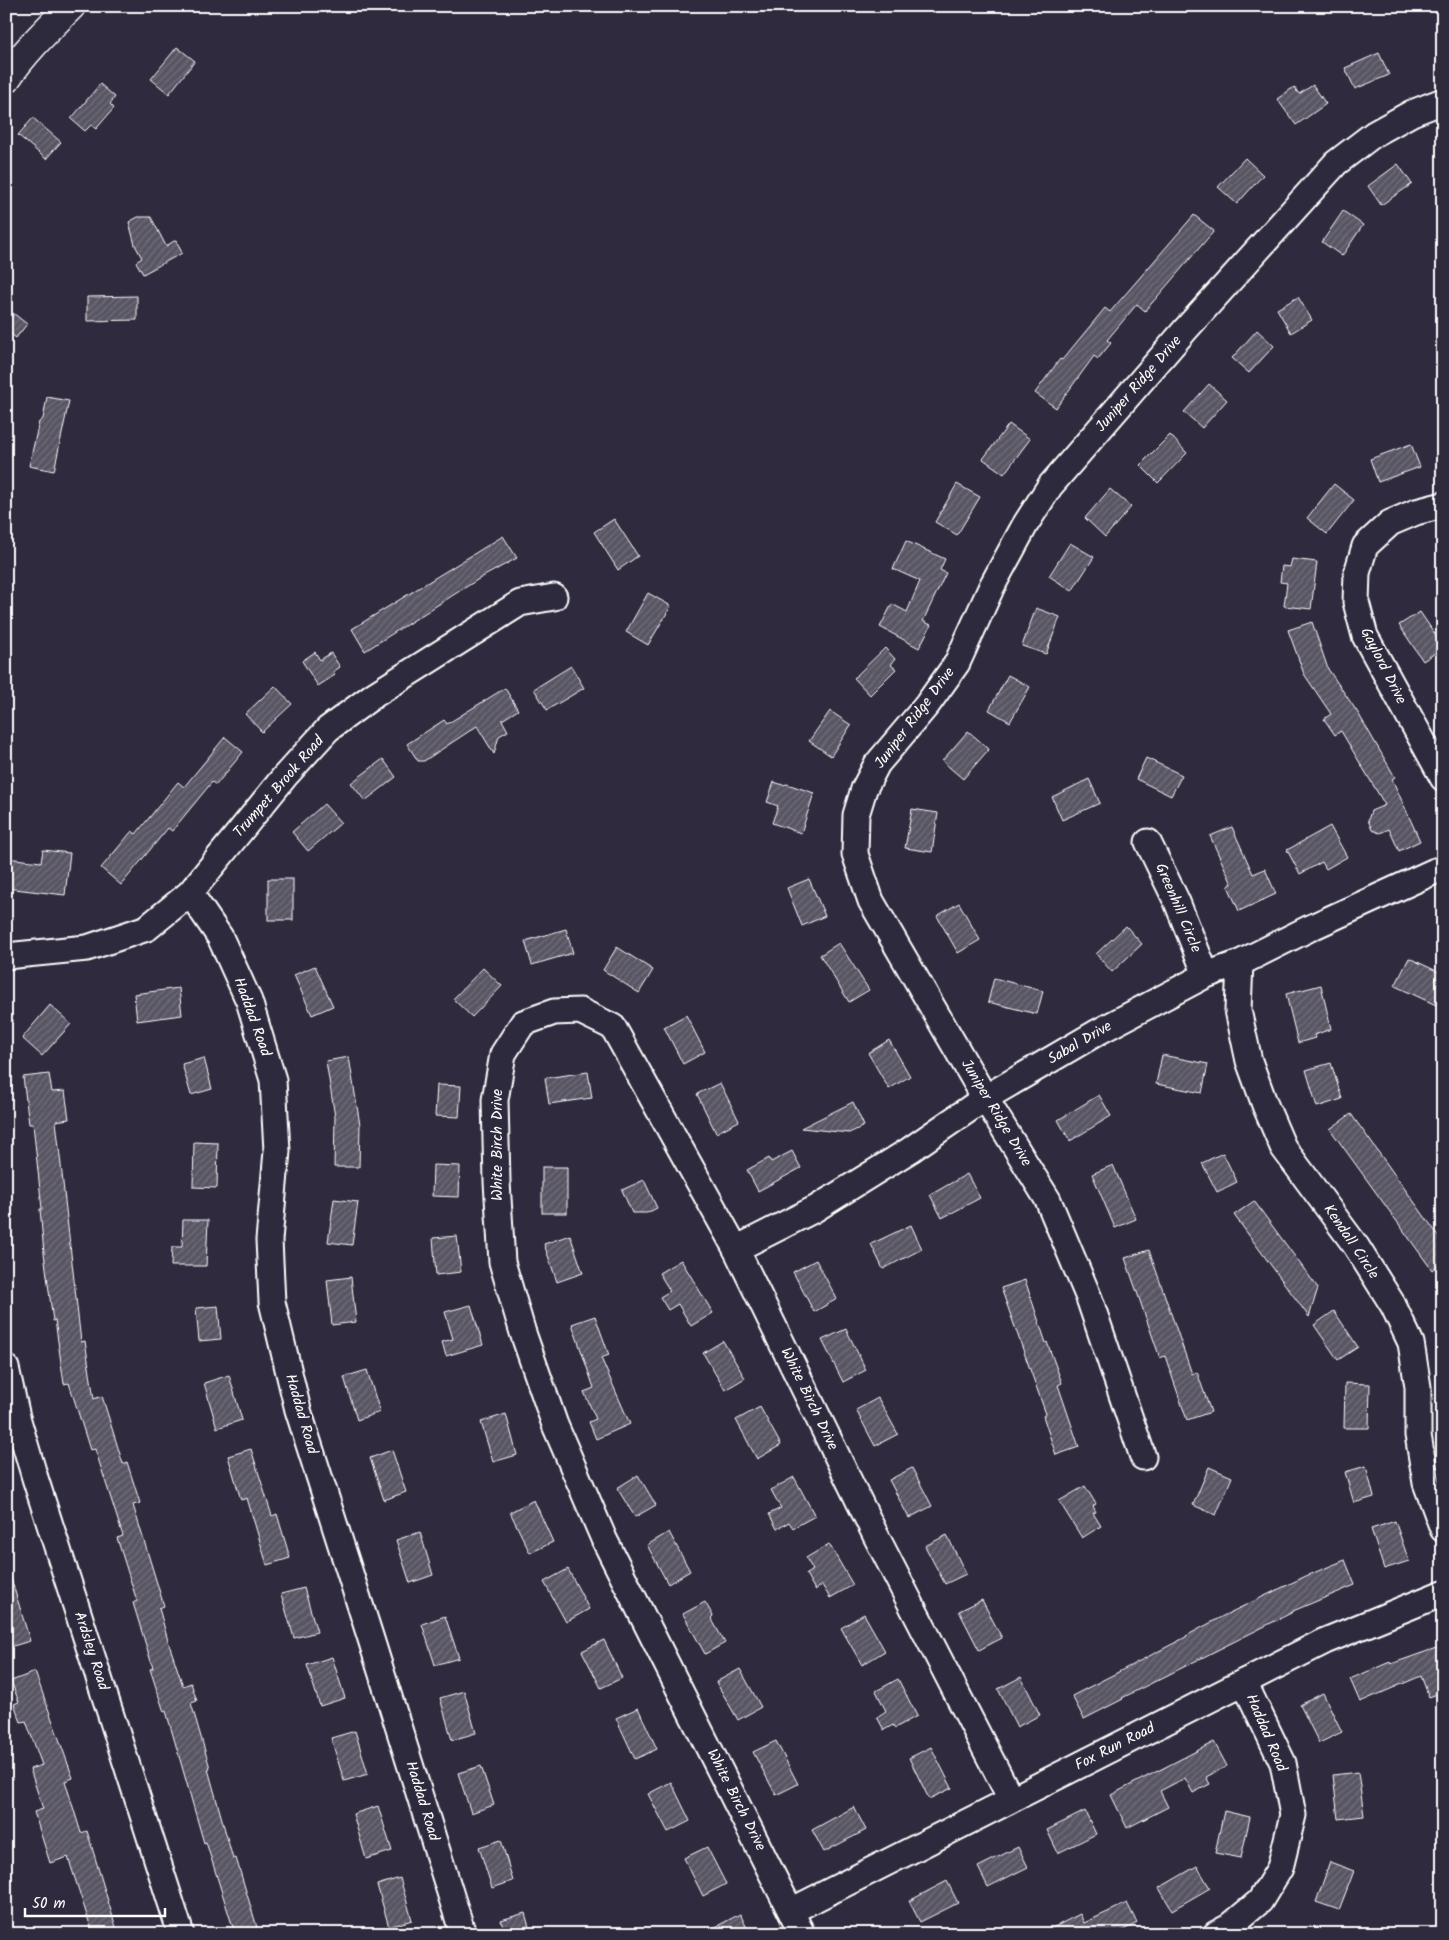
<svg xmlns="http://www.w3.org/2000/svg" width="1449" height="1940" viewBox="0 0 1449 1940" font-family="Kalam,sans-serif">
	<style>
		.building { fill: url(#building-hatch); stroke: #fff }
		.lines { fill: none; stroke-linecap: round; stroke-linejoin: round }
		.minor-casing { stroke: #fff; stroke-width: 29 }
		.major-casing { stroke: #fff; stroke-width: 31 }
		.minor { stroke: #2f2a3d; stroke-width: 25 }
		.major { stroke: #2f2a3d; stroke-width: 28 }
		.labels { text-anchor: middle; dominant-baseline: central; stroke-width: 4.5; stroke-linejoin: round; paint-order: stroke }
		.street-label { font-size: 15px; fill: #fff; stroke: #2f2a3d }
	</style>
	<defs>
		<pattern id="building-hatch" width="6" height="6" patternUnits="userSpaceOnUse" patternTransform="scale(1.25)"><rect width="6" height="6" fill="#595564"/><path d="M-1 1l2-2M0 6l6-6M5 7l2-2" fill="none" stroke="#726e7b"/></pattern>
	</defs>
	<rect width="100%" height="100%" fill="#2f2a3d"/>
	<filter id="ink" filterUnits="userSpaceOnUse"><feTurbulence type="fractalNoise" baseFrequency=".02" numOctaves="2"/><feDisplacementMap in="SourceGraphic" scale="10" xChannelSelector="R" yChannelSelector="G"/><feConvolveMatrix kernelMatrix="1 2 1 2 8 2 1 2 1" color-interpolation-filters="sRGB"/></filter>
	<g filter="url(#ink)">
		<!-- building -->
		<g class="building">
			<polygon points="177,47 195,61 169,94 151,79"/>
			<polygon points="1379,53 1389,75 1355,89 1345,68"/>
			<polygon points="100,84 115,97 110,104 114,108 96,129 91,125 85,131 71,119"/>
			<polygon points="1313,85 1326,104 1296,125 1277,99 1294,87 1299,94"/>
			<polygon points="33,118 61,142 46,159 18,135"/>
			<polygon points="1245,158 1263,175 1237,204 1218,187"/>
			<polygon points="1398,164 1412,184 1381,205 1368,186"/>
			<polygon points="1343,211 1363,225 1342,256 1322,242"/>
			<polygon points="1194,215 1214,231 1145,311 1137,304 1107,340 1111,343 1098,359 1094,356 1056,408 1035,393 1060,359 1062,360 1105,308 1110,312"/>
			<polygon points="138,217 151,217 166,246 176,240 182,253 143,274 136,262 142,258 135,245 129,222"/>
			<polygon points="137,296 137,320 87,321 87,297"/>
			<polygon points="1298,297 1312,320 1291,333 1277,309"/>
			<polygon points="13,313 27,324 16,338 6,330 6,321"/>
			<polygon points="1257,330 1274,346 1249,373 1232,358"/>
			<polygon points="1209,384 1227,400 1202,428 1184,412"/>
			<polygon points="47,397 69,401 54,471 29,466 39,422 43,419"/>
			<polygon points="1009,424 1030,439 1004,474 983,459"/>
			<polygon points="1170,435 1187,453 1158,483 1140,465"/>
			<polygon points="1411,444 1420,467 1378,482 1370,459"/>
			<polygon points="957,484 980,497 957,535 935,522"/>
			<polygon points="1334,484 1354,500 1327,534 1307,518"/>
			<polygon points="1110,489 1131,507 1105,537 1085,518"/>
			<polygon points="614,519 638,556 618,570 594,532"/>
			<polygon points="503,536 517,558 477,580 365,651 352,629"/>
			<polygon points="906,541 945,559 940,570 946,573 923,621 931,625 919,648 880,627 892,604 907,612 920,581 893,569"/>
			<polygon points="1070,543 1094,557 1072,591 1049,576"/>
			<polygon points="1292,559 1317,562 1311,609 1284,606 1287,583 1280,582 1282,566 1290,567"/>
			<polygon points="648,593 671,606 648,645 626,632"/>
			<polygon points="1036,608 1060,617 1046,654 1022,646"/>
			<polygon points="1420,612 1443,646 1443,648 1423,661 1399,625"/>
			<polygon points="1312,622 1328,669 1358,713 1395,777 1392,779 1420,841 1399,851 1389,829 1380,833 1372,830 1368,820 1371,811 1385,805 1341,731 1335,735 1324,719 1331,714 1304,674 1288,630"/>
			<polygon points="885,648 895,659 891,665 896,669 870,695 854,678"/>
			<polygon points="315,652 320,660 331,653 340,667 333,672 335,675 318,686 302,661"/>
			<polygon points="571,666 584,688 547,710 534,689"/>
			<polygon points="1008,675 1030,687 1010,722 989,710"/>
			<polygon points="275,686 292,704 262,732 245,714"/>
			<polygon points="505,688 518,710 502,720 508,731 499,736 494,754 477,726 424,761 418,761 407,744 444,720 447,724"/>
			<polygon points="830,711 851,725 831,756 809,741"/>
			<polygon points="968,731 989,749 963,779 942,761"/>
			<polygon points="225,737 243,752 216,785 212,782 172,831 168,828 121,885 101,868 132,831 136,834 178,782 184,787"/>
			<polygon points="1146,758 1182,775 1171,796 1136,779"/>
			<polygon points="383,759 396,777 365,801 351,783"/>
			<polygon points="1089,779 1100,803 1062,820 1052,797"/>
			<polygon points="774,782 783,785 787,784 814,793 801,833 772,823 778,806 767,802"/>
			<polygon points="324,804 341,823 308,851 292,832"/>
			<polygon points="912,809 938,813 932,852 905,848"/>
			<polygon points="1330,826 1347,857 1326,869 1322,862 1300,874 1287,850"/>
			<polygon points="1232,827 1253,874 1265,869 1276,894 1239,911 1228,886 1232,884 1210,836"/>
			<polygon points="43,850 70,853 65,895 6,888 6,858 41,862"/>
			<rect x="268" y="879" width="25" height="41"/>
			<polygon points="809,879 825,916 802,926 787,888"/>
			<polygon points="959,903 980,940 958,953 937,916"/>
			<polygon points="1126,926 1142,944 1112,972 1096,954"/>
			<polygon points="566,929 573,953 532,965 525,941"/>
			<polygon points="839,943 869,990 849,1002 820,955"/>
			<polygon points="617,947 653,970 639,993 603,970"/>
			<polygon points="1409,958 1443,974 1443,992 1436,1005 1395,986"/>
			<polygon points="315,966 333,1006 312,1015 294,975"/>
			<polygon points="483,968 502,986 472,1017 453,999"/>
			<polygon points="994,978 1043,991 1037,1014 988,1002"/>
			<polygon points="1321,985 1331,1029 1314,1035 1315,1038 1298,1043 1286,994"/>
			<polygon points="179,988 182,1015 137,1021 134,994"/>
			<polygon points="50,1005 71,1024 42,1056 22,1038"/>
			<polygon points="686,1015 705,1052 683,1064 664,1027"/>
			<polygon points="889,1040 910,1076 889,1089 868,1053"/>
			<polygon points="1162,1055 1208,1064 1202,1093 1156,1084"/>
			<polygon points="349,1057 360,1125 359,1167 334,1167 335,1117 326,1061"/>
			<polygon points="204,1058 212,1089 191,1095 182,1064"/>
			<polygon points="1331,1063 1342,1099 1317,1107 1306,1070"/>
			<polygon points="588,1072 592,1098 549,1104 545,1078"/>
			<polygon points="49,1074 52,1092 65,1091 69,1119 56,1121 81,1342 85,1341 94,1399 102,1396 123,1464 127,1462 140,1503 133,1505 164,1606 159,1608 168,1641 183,1686 191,1683 197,1701 191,1703 210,1768 208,1769 233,1859 236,1858 259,1934 235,1934 206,1842 204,1843 166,1711 164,1712 150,1669 153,1668 133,1603 137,1601 117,1538 123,1536 95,1449 90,1450 69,1383 64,1384 55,1320 53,1321 44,1253 40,1209 42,1209 33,1124 29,1124 23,1077"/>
			<polygon points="720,1083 739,1121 716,1133 697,1094"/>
			<polygon points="437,1085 461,1086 459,1117 435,1116"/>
			<polygon points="1099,1095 1111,1116 1070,1141 1058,1120"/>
			<polygon points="853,1102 864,1126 849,1133 801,1128"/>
			<polygon points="1351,1114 1443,1242 1443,1262 1432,1270 1330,1129"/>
			<polygon points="194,1142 218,1143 217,1188 193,1187"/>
			<polygon points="792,1151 801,1168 758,1191 747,1170 769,1158 771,1162"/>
			<polygon points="1223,1153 1237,1182 1217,1192 1202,1163"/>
			<polygon points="433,1165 460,1166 459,1197 432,1196"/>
			<polygon points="1113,1165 1136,1219 1115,1228 1092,1174"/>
			<rect x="542" y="1167" width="25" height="46"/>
			<polygon points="967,1174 980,1198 942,1218 930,1195"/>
			<polygon points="644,1180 657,1208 647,1213 632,1213 622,1190"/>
			<polygon points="334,1199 358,1202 352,1245 328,1242"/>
			<polygon points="1254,1201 1318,1288 1309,1317 1234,1215"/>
			<polygon points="183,1220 208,1220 206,1266 171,1266 172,1247 182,1247"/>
			<polygon points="911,1225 922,1249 883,1269 871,1244"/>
			<polygon points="570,1235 583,1273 557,1282 544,1244"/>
			<polygon points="457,1236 461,1272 436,1275 433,1238"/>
			<polygon points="1149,1250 1192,1374 1197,1372 1211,1412 1187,1420 1165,1356 1160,1358 1125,1258"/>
			<polygon points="681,1260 713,1313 691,1326 678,1304 668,1310 660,1297 670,1291 659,1273"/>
			<polygon points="816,1260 837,1299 814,1312 793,1272"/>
			<polygon points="351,1277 356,1322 332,1325 327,1280"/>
			<polygon points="1025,1280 1046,1343 1047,1342 1062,1383 1058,1385 1079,1447 1056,1455 1043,1416 1046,1414 1001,1288"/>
			<polygon points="471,1305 483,1345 446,1356 442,1342 453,1339 445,1312"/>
			<polygon points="218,1306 221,1339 199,1341 196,1308"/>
			<polygon points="1334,1311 1358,1347 1338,1360 1314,1325"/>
			<polygon points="595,1316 609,1355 601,1358 630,1424 596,1439 589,1422 596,1419 584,1392 594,1388 572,1324"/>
			<polygon points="846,1329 866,1370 843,1382 822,1340"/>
			<polygon points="723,1341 745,1378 725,1390 703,1353"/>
			<polygon points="367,1370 380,1412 357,1420 344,1377"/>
			<polygon points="229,1375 242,1420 217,1428 204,1383"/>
			<polygon points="1345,1383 1370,1384 1369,1428 1344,1428"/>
			<polygon points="878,1398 898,1434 875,1446 856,1410"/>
			<polygon points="760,1407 781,1445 757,1459 736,1420"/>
			<polygon points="506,1414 517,1455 493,1462 481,1422"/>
			<polygon points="251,1449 272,1516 277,1514 290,1558 267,1565 247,1498 241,1500 228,1456"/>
			<polygon points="392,1450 406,1492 384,1500 370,1458"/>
			<polygon points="1366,1466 1374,1497 1354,1503 1345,1472"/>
			<polygon points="1209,1467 1232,1477 1216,1515 1193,1505"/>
			<polygon points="912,1468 932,1506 909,1518 889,1480"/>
			<polygon points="638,1475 656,1505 635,1517 617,1488"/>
			<polygon points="794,1477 815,1516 793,1528 789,1522 777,1529 769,1514 781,1508 771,1490"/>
			<polygon points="1085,1486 1096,1504 1093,1506 1096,1512 1093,1513 1101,1526 1082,1538 1059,1501"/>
			<polygon points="534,1500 553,1542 530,1553 510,1512"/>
			<polygon points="1395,1521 1409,1561 1384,1569 1371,1529"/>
			<polygon points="420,1532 433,1575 410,1583 396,1540"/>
			<polygon points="669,1532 690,1571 668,1584 647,1545"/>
			<polygon points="947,1535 966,1574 945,1584 925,1546"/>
			<polygon points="829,1544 853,1585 830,1598 822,1585 815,1590 806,1574 813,1570 806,1558"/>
			<polygon points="1345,1560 1355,1585 1293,1611 1293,1612 1122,1698 1123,1699 1084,1719 1072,1696 1186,1637 1186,1636 1223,1616 1306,1576"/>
			<polygon points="568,1569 589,1609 566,1622 544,1582"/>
			<polygon points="10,1575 30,1641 6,1648 6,1576"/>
			<polygon points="304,1588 317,1632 294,1638 281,1594"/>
			<polygon points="982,1600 1002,1638 979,1650 959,1611"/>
			<polygon points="705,1602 713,1616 711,1618 725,1643 705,1654 683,1614"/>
			<polygon points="864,1614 885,1651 862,1665 841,1628"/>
			<polygon points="445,1616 459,1658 435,1665 422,1624"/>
			<polygon points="604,1640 622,1678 601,1688 582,1651"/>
			<polygon points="1439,1647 1443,1657 1443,1692 1429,1697 1421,1676 1360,1702 1350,1679 1390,1662 1391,1664"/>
			<polygon points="332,1657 345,1698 320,1706 307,1665"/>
			<polygon points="740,1669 761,1707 738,1720 716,1682"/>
			<polygon points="35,1672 73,1778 65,1781 81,1833 87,1831 118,1934 93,1934 68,1857 50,1863 34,1812 43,1809 30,1769 42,1765 26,1721 21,1722 14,1704 19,1702 11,1681"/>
			<polygon points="1021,1677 1040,1715 1017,1727 998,1689"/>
			<polygon points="898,1679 917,1716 895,1728 893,1725 884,1730 877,1717 886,1711 876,1691"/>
			<polygon points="464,1691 476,1733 452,1740 440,1698"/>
			<polygon points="1323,1693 1342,1732 1319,1743 1300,1705"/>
			<polygon points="638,1708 657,1749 635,1759 616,1718"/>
			<polygon points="355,1731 368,1774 344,1781 331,1738"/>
			<polygon points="776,1741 798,1784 776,1795 753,1752"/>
			<polygon points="1214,1742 1227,1766 1206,1777 1210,1784 1193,1793 1185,1778 1160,1791 1168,1807 1127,1828 1111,1795"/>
			<polygon points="931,1747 952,1788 929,1799 909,1758"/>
			<polygon points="481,1766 494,1805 471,1813 458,1773"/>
			<polygon points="1358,1772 1364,1816 1338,1819 1333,1775"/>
			<polygon points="671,1782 690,1821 668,1832 648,1794"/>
			<polygon points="378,1806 392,1851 366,1859 353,1814"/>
			<polygon points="854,1807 866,1830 824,1852 812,1830"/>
			<polygon points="1085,1811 1096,1834 1058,1853 1047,1830"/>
			<polygon points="1224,1811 1250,1817 1241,1858 1215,1853"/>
			<polygon points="501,1840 513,1881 492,1888 479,1847"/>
			<polygon points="707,1847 726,1884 703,1896 684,1858"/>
			<polygon points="1018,1847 1028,1867 988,1887 978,1867"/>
			<polygon points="1330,1862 1354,1871 1339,1910 1316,1902"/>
			<polygon points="1197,1866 1210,1888 1172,1910 1159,1888"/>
			<polygon points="400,1878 412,1920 389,1927 377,1885"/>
			<polygon points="947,1881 958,1903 920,1922 909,1901"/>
			<polygon points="1127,1903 1137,1923 1116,1934 1040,1934 1080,1914 1084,1923"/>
			<polygon points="525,1913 531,1934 505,1934 501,1920"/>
			<polygon points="740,1914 750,1934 702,1934"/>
		</g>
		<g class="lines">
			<!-- minor casing -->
			<g class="minor-casing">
				<g id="minor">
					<polyline points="1443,505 1416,512 1390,523 1365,546 1357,573 1356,602 1365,636 1443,778"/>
					<polyline points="1148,842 1177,902 1206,975"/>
					<polyline points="190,893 220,937 249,1001 273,1080 277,1151 269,1240 272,1302 298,1410 370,1636 463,1934"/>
					<polyline points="6,956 87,948 147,928 190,893 285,776 328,729 374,695 520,603 554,597"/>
					<polyline points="1240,963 1238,1010 1249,1061 1265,1105 1283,1147 1356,1246 1393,1305 1411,1343 1418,1387 1418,1435 1426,1483 1443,1529"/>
					<polyline points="736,1249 815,1209 910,1150 985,1098 1098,1032 1206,975 1240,963 1310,928 1435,871 1443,869"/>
					<polyline points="6,1368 17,1417 35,1478 181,1934"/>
					<polyline points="1143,1457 1089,1298 1048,1200 985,1098 871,901 855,854 856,815 864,789 877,764 927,705 957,663 992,586 1025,525 1050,486 1186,329 1336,163 1374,134 1412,113 1443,101"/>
					<polyline points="791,1911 1325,1641 1443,1593"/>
					<polyline points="802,1934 604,1539 555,1425 523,1333 502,1262 497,1182 495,1100 503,1054 523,1023 554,1012 580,1011 613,1027 736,1249 876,1536 1011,1799"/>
					<polyline points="1216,1934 1229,1927 1260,1901 1280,1868 1293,1815 1283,1763 1244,1682"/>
				</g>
			</g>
			<!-- major casing -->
			<g class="major-casing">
				<path id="major" d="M 6,79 C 24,52 48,29 71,6"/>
			</g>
			<!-- minor -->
			<use href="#minor" class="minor"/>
			<!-- major -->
			<use href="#major" class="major"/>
		</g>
	</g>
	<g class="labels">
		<!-- street labels -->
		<g class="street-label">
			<text transform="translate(1139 384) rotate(-49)">Juniper Ridge Drive</text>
			<text transform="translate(1383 666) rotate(63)">Gaylord Drive</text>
			<text transform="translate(915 718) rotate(-53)">Juniper Ridge Drive</text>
			<text transform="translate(279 787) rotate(-49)">Trumpet Brook Road</text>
			<text transform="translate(1178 908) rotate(67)">Greenhill Circle</text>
			<text transform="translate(252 1017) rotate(70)">Haddad Road</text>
			<text transform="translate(1080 1043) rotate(-30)">Sabal Drive</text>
			<text transform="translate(996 1113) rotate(59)">Juniper Ridge Drive</text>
			<text transform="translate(498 1145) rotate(-90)">White Birch Drive</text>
			<text transform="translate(1351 1242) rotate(56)">Kendall Circle</text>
			<text transform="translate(809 1399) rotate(64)">White Birch Drive</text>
			<text transform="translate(301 1414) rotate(74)">Haddad Road</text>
			<text transform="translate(91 1651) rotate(72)">Ardsley Road</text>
			<text transform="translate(1266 1733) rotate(67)">Haddad Road</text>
			<text transform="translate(1115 1747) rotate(-27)">Fox Run Road</text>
			<text transform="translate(736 1800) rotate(63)">White Birch Drive</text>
			<text transform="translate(422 1801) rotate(73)">Haddad Road</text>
		</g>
	</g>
	<!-- margin -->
	<rect width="1449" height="1940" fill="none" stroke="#2f2a3d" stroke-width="25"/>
	<rect x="12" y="12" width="1424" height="1915" fill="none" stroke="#fff" stroke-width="2" filter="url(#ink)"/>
	<!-- scale -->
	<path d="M25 1908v8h140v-8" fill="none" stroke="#ffffff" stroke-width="2.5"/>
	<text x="32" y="1908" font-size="15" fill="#ffffff" stroke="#2f2a3d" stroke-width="4" paint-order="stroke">50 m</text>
</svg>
